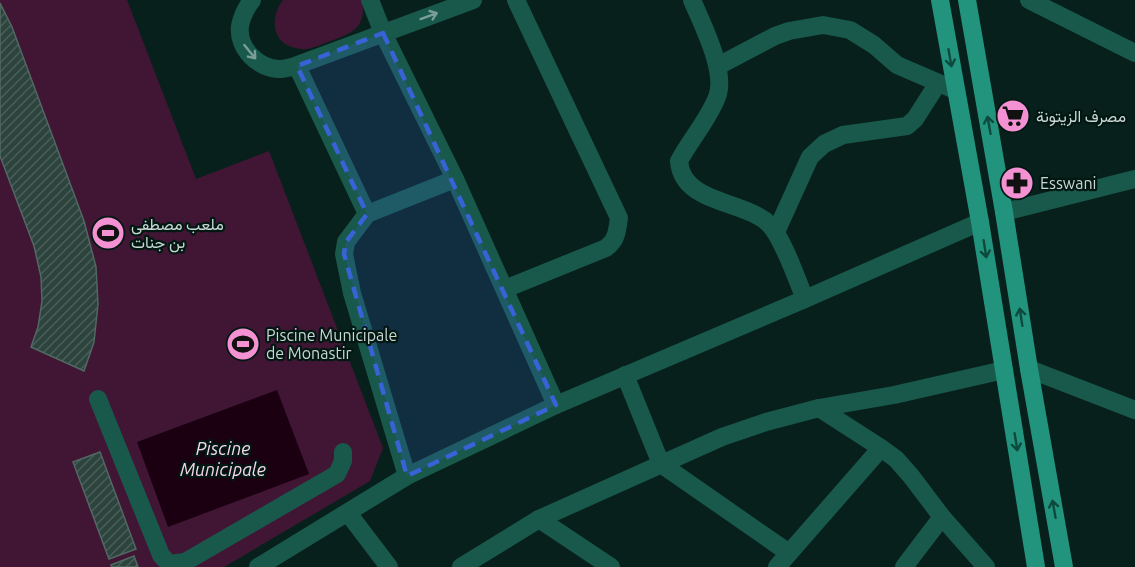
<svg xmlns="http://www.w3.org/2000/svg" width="1135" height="567" viewBox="0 0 1135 567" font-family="Ubuntu,Vazirmatn,sans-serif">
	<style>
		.green { fill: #411635 }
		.water { fill: #1b0012 }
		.building { fill: url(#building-hatch); stroke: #506962; stroke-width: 1.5 }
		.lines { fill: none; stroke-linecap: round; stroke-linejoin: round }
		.minor { stroke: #19594c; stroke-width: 18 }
		.major { stroke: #22937d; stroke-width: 18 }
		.oneway { stroke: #7a9e96 }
		.oneway2 { stroke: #0e493d }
		.marked { fill: #3763d7; fill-opacity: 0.2; stroke: #3763d7; stroke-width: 4.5; stroke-dasharray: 12 8; stroke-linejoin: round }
		.labels { text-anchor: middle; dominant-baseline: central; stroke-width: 4.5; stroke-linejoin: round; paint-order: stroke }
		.poi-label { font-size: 16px; fill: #cad7d3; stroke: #011712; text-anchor: start }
		.water-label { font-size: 18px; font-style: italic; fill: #f9d6eb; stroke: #011712 }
	</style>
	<defs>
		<pattern id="building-hatch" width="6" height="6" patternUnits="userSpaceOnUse" patternTransform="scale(1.5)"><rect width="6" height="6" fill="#2c443d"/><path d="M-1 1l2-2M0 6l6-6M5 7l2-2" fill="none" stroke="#495e58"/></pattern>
	</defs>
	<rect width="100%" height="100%" fill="#08201b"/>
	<!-- green -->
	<g class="green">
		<polygon points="0,0 127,0 196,179 269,151 383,448 370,481 224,567 0,567"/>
		<path d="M 283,0 L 362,0 C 367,28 351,34 328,42 C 320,45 310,50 301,49 C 273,47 268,19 283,0 Z"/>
	</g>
	<!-- water -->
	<polygon class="water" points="277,390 309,474 168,527 137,442"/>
	<!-- building -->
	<g class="building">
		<polygon points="0,3 12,27 84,221 96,267 98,304 94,342 84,371 31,347 38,327 42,301 41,277 34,246 0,156"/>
		<polygon points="100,452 136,549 109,559 73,462"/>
		<polygon points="134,556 138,567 112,567 111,565"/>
	</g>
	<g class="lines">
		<!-- minor -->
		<g class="minor">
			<path d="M 252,0 C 246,8 242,15 240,26 C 237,48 259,70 281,69 C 286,69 291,67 295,66 L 473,0"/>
			<polyline points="370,0 383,33 455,179 556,405"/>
			<path d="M 692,0 C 702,24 727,72 717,97 C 708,120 691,139 679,161 C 682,204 744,200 769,224 C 783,238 797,280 805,299"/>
			<polyline points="1029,0 1135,53"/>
			<polyline points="297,66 367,214 346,242 344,254 352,293 407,476"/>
			<polyline points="718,66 775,36 789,31 823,25 850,30 874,45 897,65 955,90"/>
			<polyline points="1004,212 1135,179"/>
			<polyline points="367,214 455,179"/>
			<polyline points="776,232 810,157 824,144 843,135 907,126 915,119 938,83"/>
			<path d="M 505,289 L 606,248 C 617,240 617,231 619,218 L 516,0"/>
			<polyline points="1029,369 1135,410"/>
			<polyline points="625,375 661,464 789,553"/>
			<polyline points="98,399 161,555 169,564 185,562 337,474 343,461 343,452"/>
			<polyline points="819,408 881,448 896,459 911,476 942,517 986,567"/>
			<polyline points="348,513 389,567"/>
			<polyline points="539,519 611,567"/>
			<polyline points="258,567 407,476 556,405 805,299 980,222"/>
			<polyline points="461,567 539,519 722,437 766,422 819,408 894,395 1004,370"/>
			<polyline points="777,567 881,448"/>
			<polyline points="904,567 942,517"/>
		</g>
		<!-- major -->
		<g class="major">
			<polyline points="940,0 980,222 1036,567"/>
			<polyline points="967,0 1004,212 1029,369 1064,567"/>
		</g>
	</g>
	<!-- one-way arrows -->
	<defs><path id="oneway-shaft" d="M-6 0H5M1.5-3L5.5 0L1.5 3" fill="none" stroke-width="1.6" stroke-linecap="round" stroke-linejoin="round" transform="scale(1.5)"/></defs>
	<g class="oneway">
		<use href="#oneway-shaft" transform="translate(429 16) rotate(-20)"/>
		<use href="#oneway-shaft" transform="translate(250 52) rotate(51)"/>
	</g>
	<g class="oneway2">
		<use href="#oneway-shaft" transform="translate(950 58) rotate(80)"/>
		<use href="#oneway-shaft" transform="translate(989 125) rotate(-100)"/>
		<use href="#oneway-shaft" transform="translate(985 249) rotate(81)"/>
		<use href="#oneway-shaft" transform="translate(1021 317) rotate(-99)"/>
		<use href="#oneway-shaft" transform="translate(1016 442) rotate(81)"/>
		<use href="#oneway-shaft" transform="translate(1054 509) rotate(-100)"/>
	</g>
	<!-- marked area -->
	<path class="marked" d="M 383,33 L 556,405 L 407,476 L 344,254 L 346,242 L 367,214 L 297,66 Z"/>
	<!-- icons -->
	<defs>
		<g id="supermarket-disc" transform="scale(1.725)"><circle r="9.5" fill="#f491d3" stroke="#011712"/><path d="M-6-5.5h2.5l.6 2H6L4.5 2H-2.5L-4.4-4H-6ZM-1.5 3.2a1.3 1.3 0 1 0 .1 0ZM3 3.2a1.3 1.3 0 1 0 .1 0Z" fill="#111"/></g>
		<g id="pharmacy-disc" transform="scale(1.725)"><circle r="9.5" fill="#f491d3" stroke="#011712"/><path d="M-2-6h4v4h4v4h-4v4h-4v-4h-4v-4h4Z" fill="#111"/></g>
		<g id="stadium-disc" transform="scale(1.725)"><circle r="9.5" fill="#f491d3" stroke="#011712"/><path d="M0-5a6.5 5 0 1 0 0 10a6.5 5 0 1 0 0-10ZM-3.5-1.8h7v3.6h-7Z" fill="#111"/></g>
	</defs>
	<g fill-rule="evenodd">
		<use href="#supermarket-disc" x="1013" y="116"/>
		<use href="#pharmacy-disc" x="1017" y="183"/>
		<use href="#stadium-disc" x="108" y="233"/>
		<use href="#stadium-disc" x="243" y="344"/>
	</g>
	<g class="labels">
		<!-- poi labels -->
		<g class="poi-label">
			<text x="1036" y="116">مصرف الزيتونة</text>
			<text x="1040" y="183">Esswani</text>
			<text x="131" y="224">ملعب مصطفى<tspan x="131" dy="18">بن جنات</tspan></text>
			<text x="266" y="335">Piscine Municipale<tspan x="266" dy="18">de Monastir</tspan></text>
		</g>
		<!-- water labels -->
		<g class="water-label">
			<text x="223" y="448">Piscine<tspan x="223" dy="21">Municipale</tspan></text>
		</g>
	</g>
</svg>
